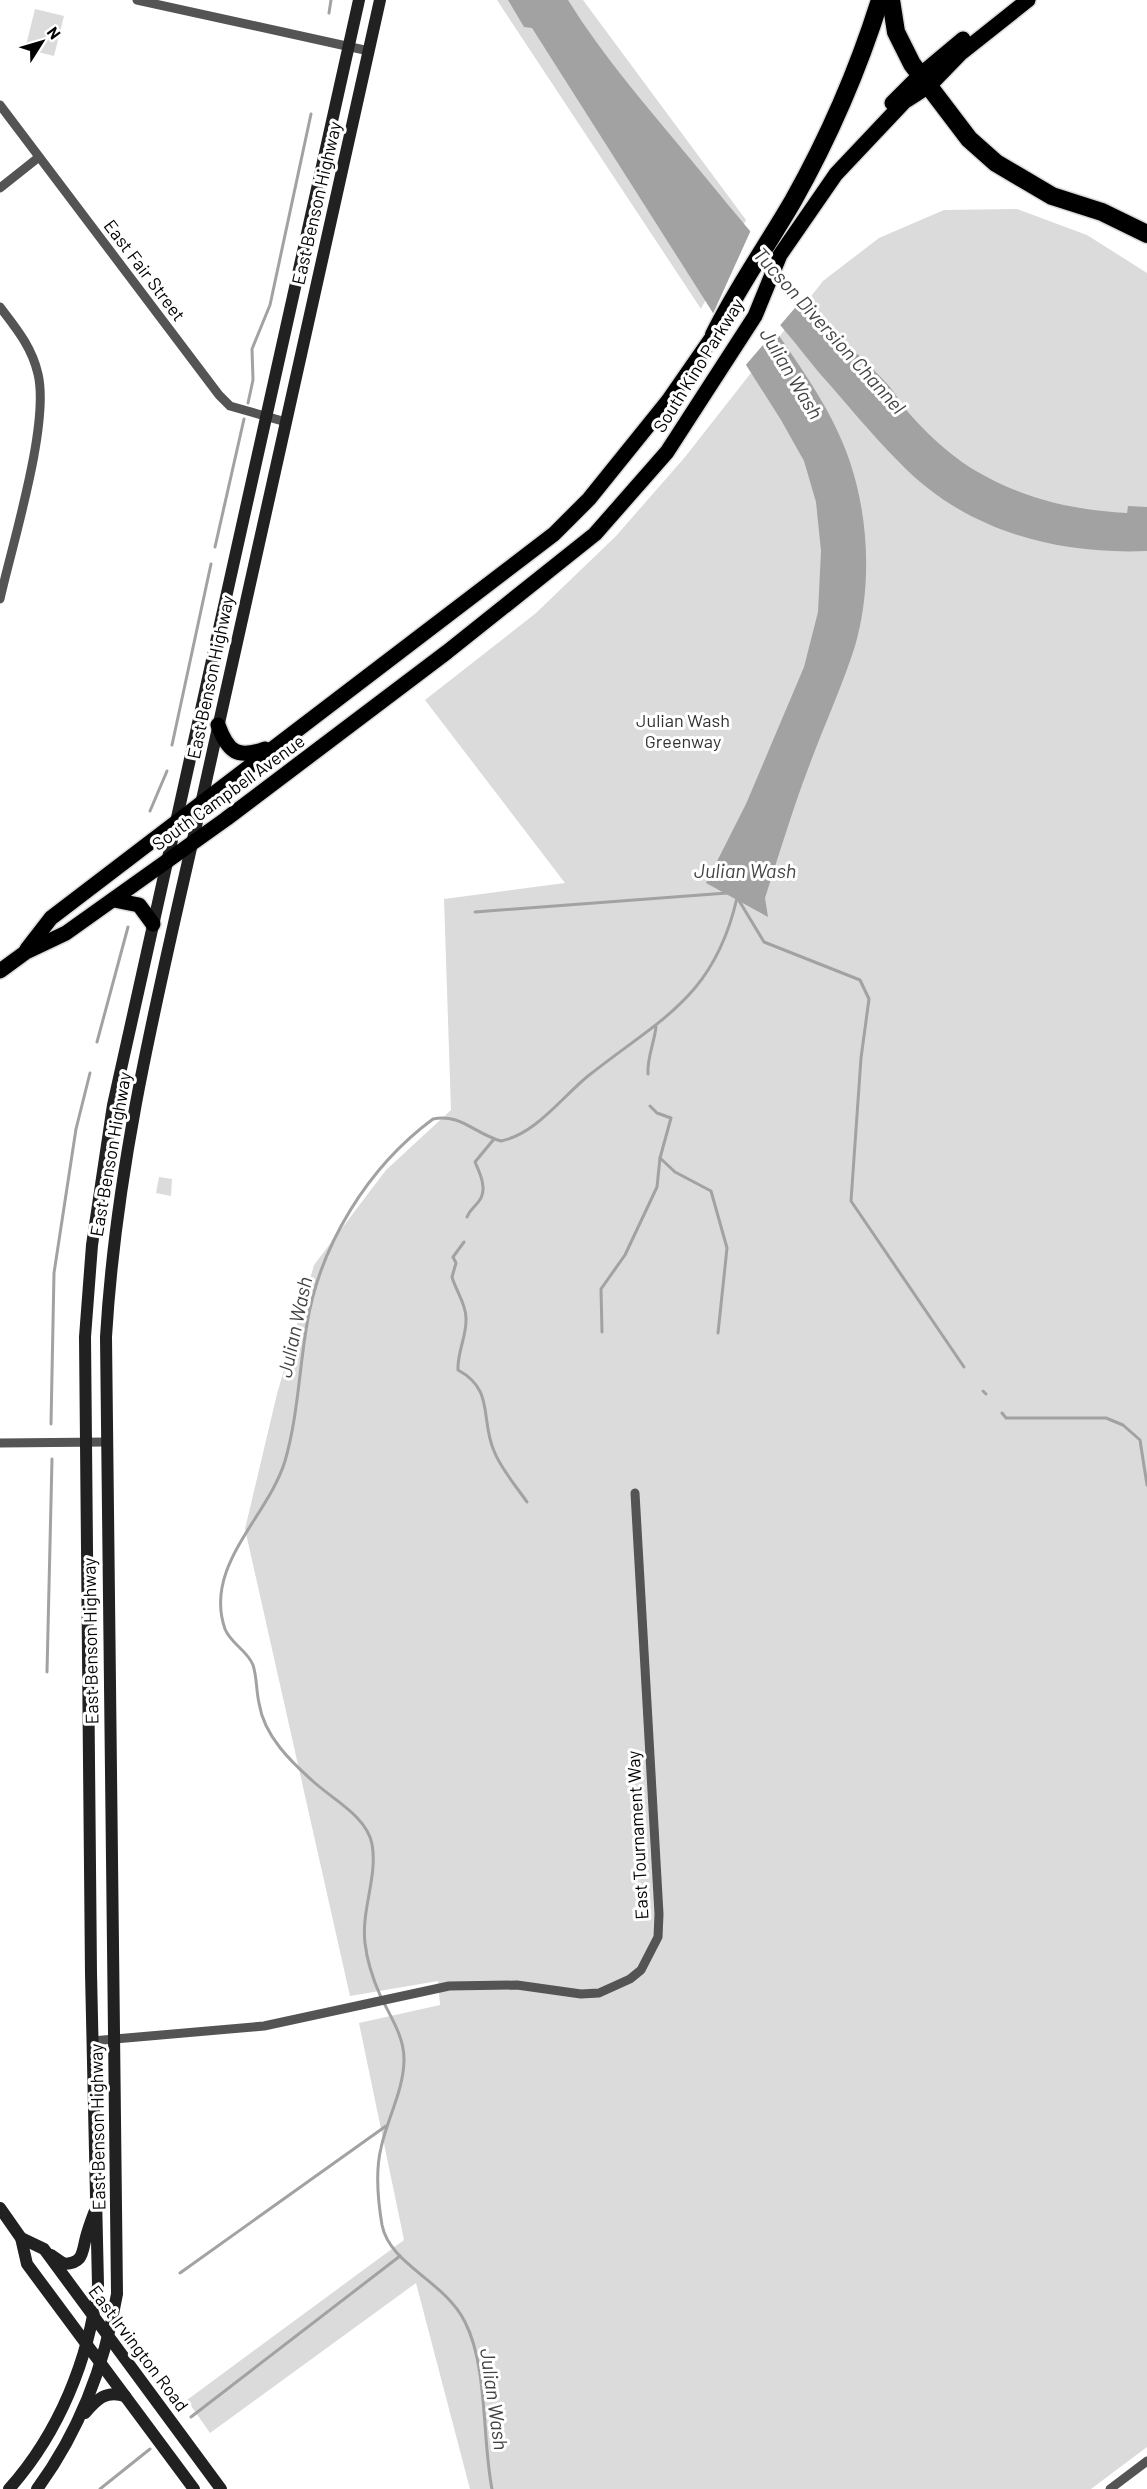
<svg xmlns="http://www.w3.org/2000/svg" width="1147" height="2489" viewBox="0 0 1147 2489" font-family="Barlow,sans-serif">
	<style>
		.green { fill: #dbdbdb }
		.water { fill: #a2a2a2 }
		.pier { fill: #fff }
		.lines { fill: none; stroke-linecap: round; stroke-linejoin: round }
		.stream { stroke: #a2a2a2; stroke-width: 3 }
		.primary-casing { stroke: #dbdbdb; stroke-width: 18 }
		.motorway-casing { stroke: #dbdbdb; stroke-width: 21 }
		.minor { stroke: #545454; stroke-width: 9 }
		.secondary { stroke: #212121; stroke-width: 12 }
		.primary { stroke: #000; stroke-width: 15 }
		.motorway { stroke: #000; stroke-width: 18 }
		.labels { text-anchor: middle; dominant-baseline: central; stroke-width: 6; stroke-linejoin: round; paint-order: stroke }
		.street-label { font-size: 18px; fill: #000; stroke: #fff }
		.park-label { font-size: 18px; fill: #323232; stroke: #fff }
		.water-label { font-size: 20px; font-style: italic; fill: #434343; stroke: #fff }
	</style>
	<rect width="100%" height="100%" fill="#fff"/>
	<!-- green -->
	<g class="green">
		<polygon points="497,0 583,0 746,220 701,309"/>
		<polygon points="35,9 64,16 54,56 25,49"/>
		<polygon points="1017,209 1087,235 1147,273 1147,2447 1091,2489 470,2489 416,2283 210,2433 187,2400 404,2240 359,2023 440,2005 438,1981 350,1996 245,1529 277,1394 314,1265 386,1170 451,1110 444,899 565,883 425,700 536,613 616,536 685,457 823,281 879,238 944,210"/>
		<polygon points="159,1177 172,1179 171,1196 156,1193"/>
	</g>
	<!-- water -->
	<path class="water" d="M 508,0 L 568,0 C 604,58 649,109 692,161 C 743,223 794,285 848,344 C 861,359 876,371 889,386 C 896,394 901,404 908,412 C 926,433 952,457 976,471 C 1024,499 1072,510 1127,513 L 1128,506 L 1147,507 L 1147,551 C 1055,555 963,530 898,461 C 871,434 847,404 822,376 C 804,355 776,316 756,302 C 789,352 831,404 850,462 C 869,519 872,587 855,646 C 842,687 823,728 808,769 C 792,811 779,855 765,898 L 768,917 L 706,883 L 746,804 L 804,667 L 818,612 L 821,551 L 816,502 L 804,461 L 781,420 L 532,28 L 524,27 Z"/>
	<!-- pier -->
	<polygon class="pier" points="751,230 807,294 744,367 712,316"/>
	<g class="lines">
		<!-- stream -->
		<g class="stream">
			<polyline points="329,13 331,0"/>
			<polyline points="248,403 253,380 252,349 270,305 311,114"/>
			<polyline points="215,547 244,419"/>
			<polyline points="172,745 211,564"/>
			<polyline points="150,811 167,771"/>
			<polyline points="738,899 764,942 860,980 869,999 861,1058 851,1201 964,1367"/>
			<polyline points="475,912 727,893"/>
			<polyline points="97,1042 128,927"/>
			<path d="M 648,1074 C 647,1057 654,1044 656,1027"/>
			<polyline points="650,1106 657,1113 671,1118 660,1158 675,1172 711,1191 727,1248 718,1333"/>
			<path d="M 467,1217 C 470,1209 475,1207 479,1201 C 488,1190 480,1173 475,1162 L 494,1139"/>
			<path d="M 464,1242 L 453,1257 L 456,1263 L 452,1277 C 456,1291 466,1304 466,1318 C 467,1336 457,1352 458,1370 C 495,1390 480,1419 494,1451 C 501,1469 516,1486 527,1502"/>
			<polyline points="602,1332 601,1289 625,1255 657,1187 660,1158"/>
			<polyline points="983,1391 986,1394"/>
			<polyline points="1002,1413 1006,1418 1106,1418 1123,1425 1140,1440 1147,1485"/>
			<polyline points="51,1424 54,1273 76,1129 90,1073"/>
			<polyline points="47,1672 52,1459"/>
			<polyline points="180,2273 386,2126"/>
			<polyline points="191,2417 400,2256"/>
			<polyline points="100,2489 150,2449"/>
			<path d="M 492,2489 C 482,2439 488,2367 465,2322 C 445,2281 390,2265 382,2225 C 378,2201 375,2172 381,2148 C 387,2119 404,2090 404,2059 C 404,2036 390,2016 380,1995 C 373,1979 367,1961 365,1943 C 361,1910 378,1876 372,1844 C 367,1817 334,1800 315,1783 C 291,1762 264,1736 259,1703 C 256,1690 257,1677 253,1665 C 247,1650 231,1644 225,1629 C 203,1566 268,1517 285,1461 C 298,1416 299,1370 307,1324 C 320,1245 368,1167 433,1119 C 460,1113 475,1134 501,1141 C 536,1134 562,1097 588,1076 C 661,1018 714,998 737,898"/>
		</g>
		<!-- primary casing -->
		<g class="primary-casing">
			<g id="primary">
				<polyline points="892,103 920,75 963,39"/>
				<path d="M 218,725 C 228,752 237,759 265,749"/>
				<polyline points="114,900 139,905 153,924"/>
				<polyline points="27,949 51,918 554,534 589,499 668,401 720,326"/>
				<polyline points="0,971 26,952 66,933 226,819 447,652 595,534 667,452 755,316 780,255 836,174 904,102 929,86 960,54 1028,0"/>
			</g>
		</g>
		<!-- motorway casing -->
		<g class="motorway-casing">
			<g id="motorway">
				<polyline points="891,0 896,32 912,64 969,139 996,163 1052,196 1102,212 1147,234"/>
				<path d="M 714,335 C 737,288 767,246 793,201 C 829,137 858,70 880,0"/>
			</g>
		</g>
		<!-- minor -->
		<g class="minor">
			<polyline points="137,0 369,51"/>
			<polyline points="0,105 219,395 230,406 286,422"/>
			<polyline points="0,188 39,157"/>
			<path d="M 0,307 C 16,328 32,347 38,374 C 50,424 12,545 0,599"/>
			<polyline points="0,1443 106,1442"/>
			<polyline points="92,2041 264,2026 449,1986 517,1985 581,1994 599,1993 630,1979 641,1970 658,1937 659,1914 635,1493"/>
			<polyline points="1110,2489 1147,2461"/>
		</g>
		<!-- secondary -->
		<g class="secondary">
			<polyline points="0,2208 21,2238 27,2264 194,2489"/>
			<polyline points="21,2238 44,2249 221,2489"/>
			<path d="M 51,2255 L 64,2264 C 84,2263 82,2252 86,2237 C 88,2229 91,2221 94,2213"/>
			<path d="M 85,2413 C 97,2399 106,2390 125,2396"/>
			<path d="M 9,2489 C 59,2433 89,2359 98,2285 L 91,1973 L 85,1337 L 92,1245 L 113,1105 L 359,0"/>
			<path d="M 37,2489 C 79,2432 105,2363 117,2294 L 106,1337 C 117,1147 166,963 207,777 C 265,518 322,259 380,0"/>
		</g>
		<!-- primary -->
		<use href="#primary" class="primary"/>
		<!-- motorway -->
		<use href="#motorway" class="motorway"/>
	</g>
	<g class="labels">
		<!-- street labels -->
		<g class="street-label">
			<text transform="translate(316 203) rotate(-77)">East Benson Highway</text>
			<text transform="translate(145 270) rotate(53)">East Fair Street</text>
			<text transform="translate(698 365) rotate(-58)">South Kino Parkway</text>
			<text transform="translate(210 677) rotate(-78)">East Benson Highway</text>
			<text transform="translate(228 792) rotate(-36)">South Campbell Avenue</text>
			<text transform="translate(110 1154) rotate(-80)">East Benson Highway</text>
			<text transform="translate(90 1641) rotate(-91)">East Benson Highway</text>
			<text transform="translate(637 1835) rotate(-93)">East Tournament Way</text>
			<text transform="translate(97 2127) rotate(-91)">East Benson Highway</text>
			<text transform="translate(139 2348) rotate(53)">East Irvington Road</text>
		</g>
		<!-- park labels -->
		<g class="park-label">
			<text x="683" y="720">Julian Wash<tspan x="683" dy="21">Greenway</tspan></text>
		</g>
		<!-- water labels -->
		<g class="water-label">
			<text transform="translate(830 330) rotate(48)">Tucson Diversion Channel</text>
			<text transform="translate(792 373) rotate(59)">Julian Wash</text>
			<text x="745" y="870">Julian Wash</text>
			<text transform="translate(294 1327) rotate(-78)">Julian Wash</text>
			<text transform="translate(495 2399) rotate(82)">Julian Wash</text>
		</g>
	</g>
	<!-- north arrow -->
	<g transform="translate(42 42) rotate(53)" stroke="#ffffff" stroke-width="4.5" paint-order="stroke">
	<path d="M0-4.5L10 22L0 15L-10 22Z" fill="#000000"/>
	<text y="-9" font-size="16" font-weight="bold" text-anchor="middle" fill="#000000">N</text>
	</g>
</svg>
